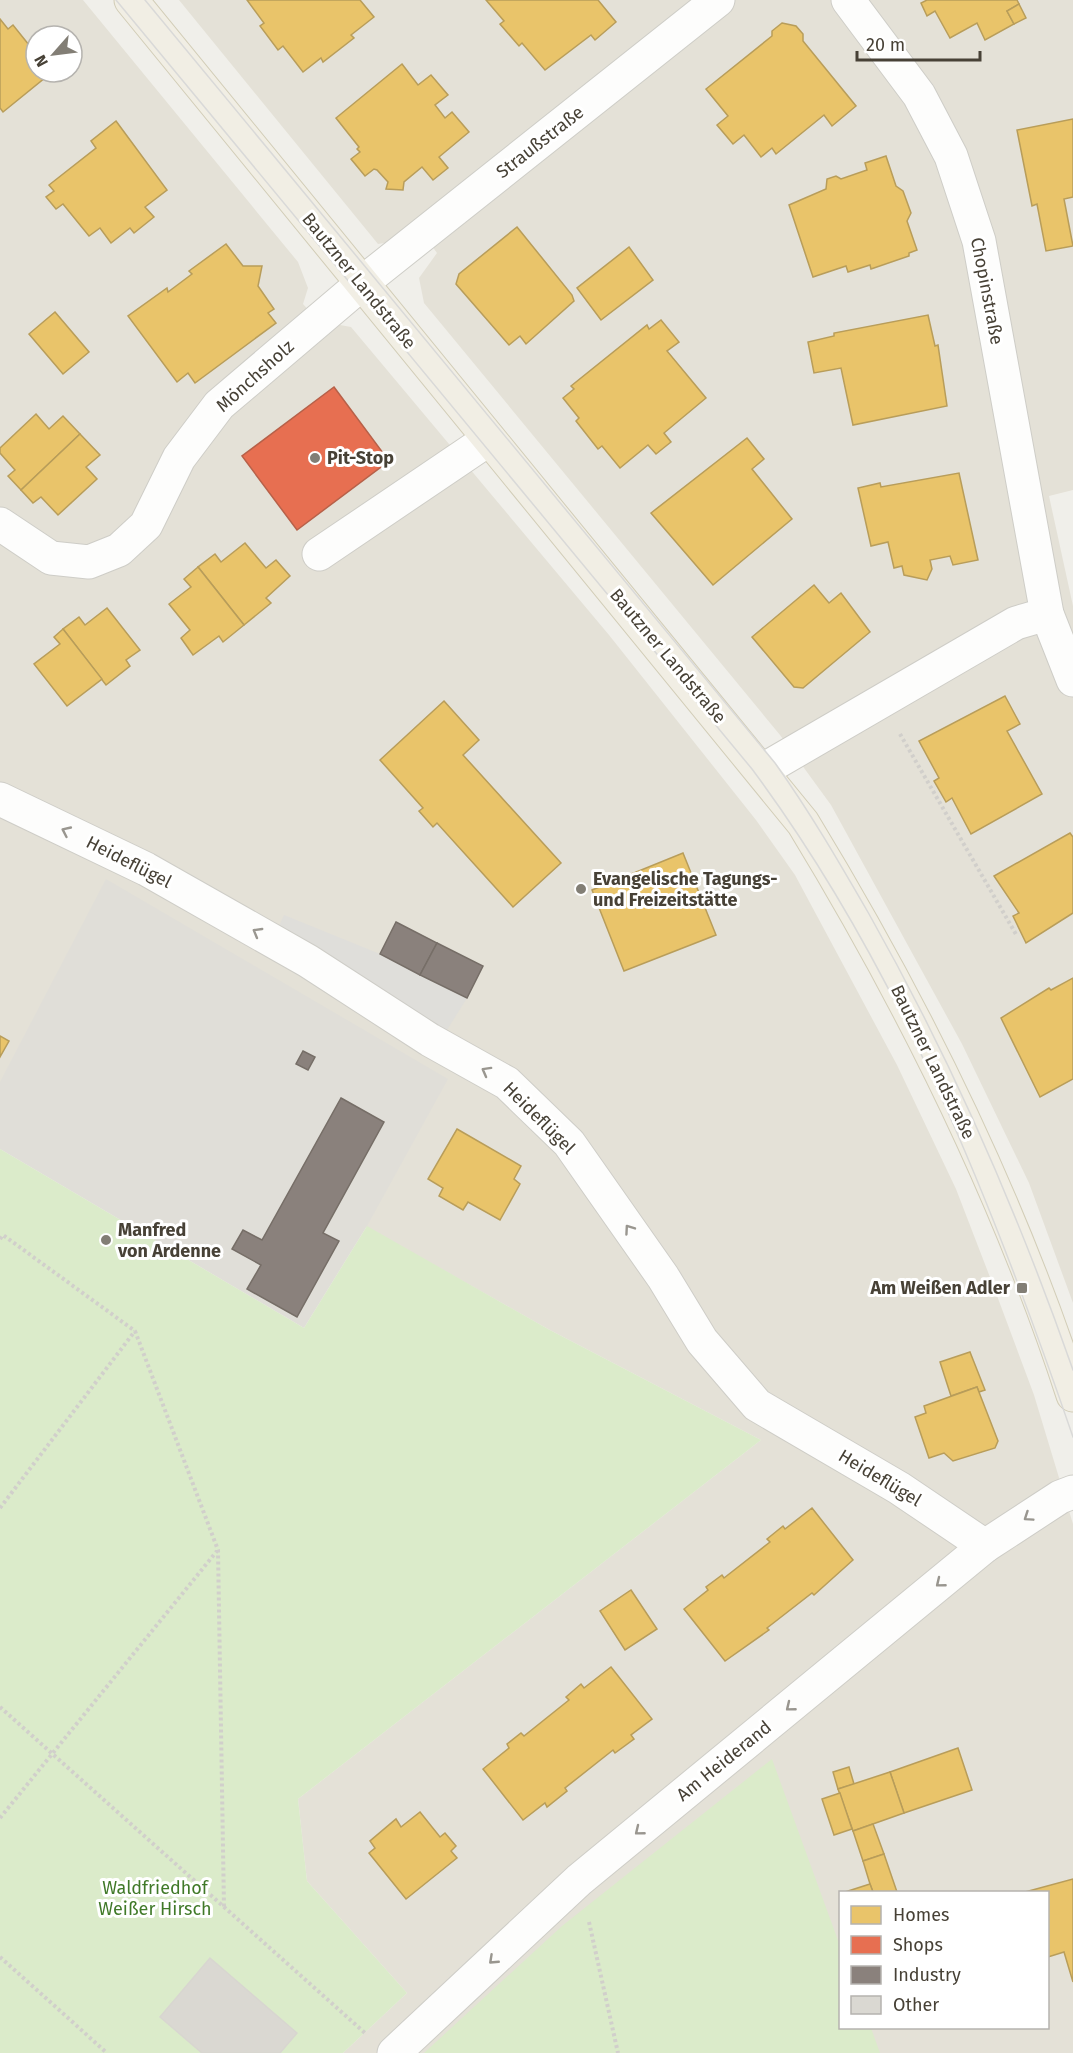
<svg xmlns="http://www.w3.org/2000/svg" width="1073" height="2053" viewBox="0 0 1073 2053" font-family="'Fira Sans',sans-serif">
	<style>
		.residential { fill: #e4e1d7; fill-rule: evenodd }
		.industrial { fill: #e0ded8 }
		.green { fill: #dbebca }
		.parking { fill: #dfdeda }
		.homes { fill: #e9c46a; stroke: #b89d5a; stroke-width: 1.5 }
		.shops { fill: #e76f51; stroke: #b76149; stroke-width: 1.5 }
		.industry { fill: #8a817c; stroke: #766e67; stroke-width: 1.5 }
		.building { fill: #dad8d2; stroke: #d8d6d0; stroke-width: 1.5 }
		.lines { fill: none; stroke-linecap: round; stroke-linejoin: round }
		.minor-casing { stroke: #cecdc7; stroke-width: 35 }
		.major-casing { stroke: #d2cdb7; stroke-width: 35 }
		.path { stroke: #d1cfcb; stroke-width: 4; stroke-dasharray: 3 3; stroke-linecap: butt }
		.minor { stroke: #fdfdfc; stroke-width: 33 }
		.major { stroke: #f1eee4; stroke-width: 33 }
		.tram { stroke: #d9d9d8; stroke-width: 1.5 }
		.oneway { stroke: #99968f }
		.poi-dot { fill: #827e75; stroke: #fff; stroke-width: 2 }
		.labels { text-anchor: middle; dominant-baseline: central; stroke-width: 6; stroke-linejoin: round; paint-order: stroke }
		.street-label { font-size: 18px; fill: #474136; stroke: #fff }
		.poi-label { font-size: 18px; font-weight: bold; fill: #474136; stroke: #fff; text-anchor: start }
		.park-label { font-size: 18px; fill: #407928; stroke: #fff }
	</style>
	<rect width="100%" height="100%" fill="#f0efea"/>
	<!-- residential -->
	<g class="residential">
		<path d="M 0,0 L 83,0 L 298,262 L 308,288 L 303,304 L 325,329 L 340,325 L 351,327 L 609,635 L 756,820 L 795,875 L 897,1065 L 956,1189 L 993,1285 L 1034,1395 L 1073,1524 L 1073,2053 L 343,2053 L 407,1993 L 307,1881 L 298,1799 L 761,1440 L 548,1329 L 367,1227 L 0,1149 ZM 36,36 L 72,36 L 72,72 L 36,72 ZM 840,1892 L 1048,1892 L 1048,2028 L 840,2028 Z"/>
		<polygon points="179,0 1073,0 1073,490 1049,496 1073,606 1073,1303 1029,1183 962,1044 831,805 780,735 424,303 419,278 437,253 418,227 398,241 378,244"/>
	</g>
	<!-- industrial -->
	<polygon class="industrial" points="106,879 448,1079 367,1226 304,1328 0,1149 0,1082"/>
	<!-- green -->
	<g class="green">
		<polygon points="0,1149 304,1328 367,1226 548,1329 761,1440 298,1799 307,1881 407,1993 343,2053 0,2053"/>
		<polygon points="772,1759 840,1946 840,2028 871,2028 880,2053 424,2053 562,1926"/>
	</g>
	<!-- parking -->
	<polygon class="parking" points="284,915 380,954 467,998 447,1030 276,933"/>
	<!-- homes -->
	<g class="homes">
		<polygon points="247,0 360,0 374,17 351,35 354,38 323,62 321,58 303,72 283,46 278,50 260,26 264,23"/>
		<polygon points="486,0 598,0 616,22 595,40 591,35 545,70 522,43 519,46 500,24 504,21"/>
		<polygon points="927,0 1017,0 1019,4 1007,11 1014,24 985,40 977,23 950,38 935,11 927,16 921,3"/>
		<polygon points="1019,4 1026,18 1014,24 1007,11"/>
		<polygon points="0,19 8,29 13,25 33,50 28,54 36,64 36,72 43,72 46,77 3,112 0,108"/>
		<polygon points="782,23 796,26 803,34 803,41 856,106 832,126 824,115 776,154 772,148 761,157 744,135 733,144 717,125 728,116 706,89 772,36 772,31"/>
		<polygon points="402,64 418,85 431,75 448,95 435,105 445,118 452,112 469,132 439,157 448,168 433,180 422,167 404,182 403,190 386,189 388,182 377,170 374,169 365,176 351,159 360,152 357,149 359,147 336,118"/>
		<polygon points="1073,119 1073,197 1064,199 1073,246 1046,251 1037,204 1032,206 1017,130"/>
		<polygon points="116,121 167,190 145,207 154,217 134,233 130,228 111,243 100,228 89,236 63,204 56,209 46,197 54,191 49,185 96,148 91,141"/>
		<polygon points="886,156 896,186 903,191 911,213 907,221 917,250 909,253 909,256 871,269 870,265 848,272 846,266 813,277 789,205 826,189 827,179 836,176 841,179 867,170 865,163"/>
		<polygon points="517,227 572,295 574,301 526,344 520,336 509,345 456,284 459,274"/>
		<polygon points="226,244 243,266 262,266 258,286 274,309 268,313 276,323 195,383 188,373 177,382 128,316 167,288 168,292 192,274 189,271"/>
		<polygon points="629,247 653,280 601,320 577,288"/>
		<polygon points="55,312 89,352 63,374 29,334"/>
		<polygon points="928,315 935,346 938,345 947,406 853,425 841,368 814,373 808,342 834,336 834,333"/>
		<polygon points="661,320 679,342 667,351 706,398 664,433 671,442 656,454 648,445 620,468 602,446 598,449 576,421 579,418 563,398 574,389 571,386 647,325 649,329"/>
		<polygon points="36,414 49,429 63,416 80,434 21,490 8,476 15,470 0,453 0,448"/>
		<polygon points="80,434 100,455 86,467 97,479 58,515 41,497 33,503 21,490"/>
		<polygon points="747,438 764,459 752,469 792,519 713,585 651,513"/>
		<polygon points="959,473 978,560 953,565 950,556 930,560 932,569 927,580 904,575 902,566 894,568 888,542 871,546 858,488 880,483 881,487"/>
		<polygon points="245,543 266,568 276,560 290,576 266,598 271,603 244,625 198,567 215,554 221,562"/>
		<polygon points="198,567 244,625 223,642 219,636 193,655 181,638 190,630 169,604 191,587 184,579"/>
		<polygon points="814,585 829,603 841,593 870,632 803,688 794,687 752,637"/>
		<polygon points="107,608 140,650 126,660 130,666 106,685 63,629 79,617 85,625"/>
		<polygon points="63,629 102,679 67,706 34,664 60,644 54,637"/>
		<polygon points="1005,696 1020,724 1007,731 1042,794 971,834 952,798 946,802 934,781 939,778 919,741"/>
		<polygon points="444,701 479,740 463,755 561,863 513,907 437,823 433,827 419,811 423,808 380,760"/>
		<polygon points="1070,833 1073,837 1073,913 1026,943 1013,916 1019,913 994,876"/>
		<polygon points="683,853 716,935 624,971 592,890"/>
		<polygon points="1073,978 1073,1079 1040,1097 1001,1018 1049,988 1051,990"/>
		<polygon points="0,1036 9,1041 0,1057"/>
		<polygon points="457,1129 521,1166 514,1179 520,1184 500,1220 468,1202 463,1210 439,1196 443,1188 428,1179"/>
		<polygon points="970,1352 985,1390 979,1392 977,1387 951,1396 940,1362"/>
		<polygon points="977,1387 998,1441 995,1448 953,1461 944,1453 929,1458 915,1417 926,1413 924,1406"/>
		<polygon points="812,1508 853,1560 814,1595 812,1593 767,1628 769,1630 725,1661 684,1609 708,1590 706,1587 722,1575 724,1578 770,1542 767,1539 783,1526 785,1529"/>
		<polygon points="631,1590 657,1629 625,1650 600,1611"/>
		<polygon points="611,1667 652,1719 631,1735 634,1739 615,1753 613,1750 565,1788 567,1791 547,1807 545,1803 523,1820 483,1769 509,1748 507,1744 521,1733 524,1736 569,1700 566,1697 581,1684 584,1688"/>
		<polygon points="958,1748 972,1790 904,1813 890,1772"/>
		<polygon points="849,1767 854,1784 838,1789 833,1772"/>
		<polygon points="890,1772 904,1813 853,1831 838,1789"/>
		<polygon points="840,1793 852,1829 834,1835 822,1799"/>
		<polygon points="420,1812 440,1837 445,1833 456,1846 451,1851 457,1858 406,1899 369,1853 375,1848 370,1841 396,1819 401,1827"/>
		<polygon points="873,1824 884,1854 863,1861 853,1831"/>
		<polygon points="884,1854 897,1892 873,1892 870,1884 863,1861"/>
		<polygon points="1073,1879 1073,1982 1064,1952 1048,1957 1048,1892 1025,1892"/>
		<polygon points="870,1884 873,1892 845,1892"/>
	</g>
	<!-- shops -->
	<polygon class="shops" points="334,387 389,461 297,530 242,456"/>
	<!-- industry -->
	<g class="industry">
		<polygon points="396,922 437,943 420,975 380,954"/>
		<polygon points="437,943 483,966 467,998 420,975"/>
		<polygon points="303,1051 315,1057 308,1070 296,1064"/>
		<polygon points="341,1098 384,1122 323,1233 339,1241 297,1317 247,1289 261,1265 232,1249 243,1230 262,1240"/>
	</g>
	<!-- building -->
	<polygon class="building" points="210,1958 297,2033 280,2053 202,2053 160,2017"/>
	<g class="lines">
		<!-- minor casing -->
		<g class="minor-casing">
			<g id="minor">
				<polyline points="848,0 919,95 951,156 979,241 1047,614 1073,680"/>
				<polyline points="0,524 51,558 89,562 119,550 146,525 179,458 219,405 372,275 718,0"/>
				<polyline points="319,554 489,439"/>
				<polyline points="763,770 1016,623 1047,614"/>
				<polyline points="0,799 146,869 308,961 430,1040 507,1083 569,1143 663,1277 702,1341 757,1405 899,1488 985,1546"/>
				<polyline points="394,2053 579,1880 985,1546 1060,1497 1073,1492"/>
			</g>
		</g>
		<!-- major casing -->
		<g class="major-casing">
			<path id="major" d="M 131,0 L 803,823 C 912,1002 1008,1195 1073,1395"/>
		</g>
		<!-- path -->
		<g class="path">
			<polyline points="900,734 1017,936"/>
			<polyline points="0,1239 3,1235 135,1331 218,1550 224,1907"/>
			<polyline points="0,1508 135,1331"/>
			<polyline points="0,1707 365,2033"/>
			<polyline points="0,1818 217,1551"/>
			<polyline points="589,1922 618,2053"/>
			<polyline points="0,1957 107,2053"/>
		</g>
		<!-- minor -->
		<use href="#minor" class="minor"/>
		<!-- major -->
		<use href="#major" class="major"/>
		<!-- tram -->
		<g class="tram">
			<path d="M 116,0 L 752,769 C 900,968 993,1204 1073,1437"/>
			<path d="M 145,0 L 775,763 C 810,812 839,862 869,914 C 951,1059 1018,1213 1073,1370"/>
		</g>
	</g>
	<!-- one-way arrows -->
	<defs><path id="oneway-chevron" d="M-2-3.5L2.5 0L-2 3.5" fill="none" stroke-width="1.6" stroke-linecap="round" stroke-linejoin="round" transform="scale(1.5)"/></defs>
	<g class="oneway">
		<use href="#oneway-chevron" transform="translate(66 831) rotate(-155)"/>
		<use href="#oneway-chevron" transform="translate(257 932) rotate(-150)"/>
		<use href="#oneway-chevron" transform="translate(486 1071) rotate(-151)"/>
		<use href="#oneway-chevron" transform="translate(629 1229) rotate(-125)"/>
		<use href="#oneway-chevron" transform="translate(1028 1517) rotate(146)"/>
		<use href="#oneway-chevron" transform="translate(940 1583) rotate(141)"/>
		<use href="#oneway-chevron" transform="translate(790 1707) rotate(141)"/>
		<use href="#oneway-chevron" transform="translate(639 1831) rotate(141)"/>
		<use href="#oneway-chevron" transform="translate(493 1960) rotate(137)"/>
	</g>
	<!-- markers -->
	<g class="poi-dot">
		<circle cx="315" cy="458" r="6"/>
		<circle cx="581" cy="889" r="6"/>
		<circle cx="106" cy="1240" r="6"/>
		<rect x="1016" y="1282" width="12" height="12" rx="3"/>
	</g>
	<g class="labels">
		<!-- street labels -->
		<g class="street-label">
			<text transform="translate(540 142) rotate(-38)">Straußstraße</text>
			<text transform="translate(359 281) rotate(51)">Bautzner Landstraße</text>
			<text transform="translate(987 291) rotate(79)">Chopinstraße</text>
			<text transform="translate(255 376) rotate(-42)">Mönchsholz</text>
			<text transform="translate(668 656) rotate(50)">Bautzner Landstraße</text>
			<text transform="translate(129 862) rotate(27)">Heideflügel</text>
			<text transform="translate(933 1062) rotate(64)">Bautzner Landstraße</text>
			<text transform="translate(539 1118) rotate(45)">Heideflügel</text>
			<text transform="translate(880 1478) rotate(31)">Heideflügel</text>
			<text transform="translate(724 1761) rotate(-39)">Am Heiderand</text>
		</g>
		<!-- poi labels -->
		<g class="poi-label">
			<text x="327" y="458">Pit-Stop</text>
			<text x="593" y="879">Evangelische Tagungs-<tspan x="593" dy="21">und Freizeitstätte</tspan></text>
			<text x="118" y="1230">Manfred<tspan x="118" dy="21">von Ardenne</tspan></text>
			<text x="1010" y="1288" text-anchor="end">Am Weißen Adler</text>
		</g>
		<!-- park labels -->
		<g class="park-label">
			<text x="155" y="1888">Waldfriedhof<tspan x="155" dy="21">Weißer Hirsch</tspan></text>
		</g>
	</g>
	<!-- legend -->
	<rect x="839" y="1891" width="210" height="138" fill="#ffffff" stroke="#b5b3af" stroke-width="1.5"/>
	<rect x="851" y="1906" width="30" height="18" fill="#e9c46a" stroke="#b5b3af" stroke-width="1.5"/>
	<text x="893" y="1921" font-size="18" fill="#474136">Homes</text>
	<rect x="851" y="1936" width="30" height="18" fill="#e76f51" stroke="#b5b3af" stroke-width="1.5"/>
	<text x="893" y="1951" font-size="18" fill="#474136">Shops</text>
	<rect x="851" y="1966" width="30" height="18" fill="#8a817c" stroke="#b5b3af" stroke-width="1.5"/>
	<text x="893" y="1981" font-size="18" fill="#474136">Industry</text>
	<rect x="851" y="1996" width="30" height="18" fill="#dad8d2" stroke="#b5b3af" stroke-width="1.5"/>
	<text x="893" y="2011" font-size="18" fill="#474136">Other</text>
	<!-- north arrow -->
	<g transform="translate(54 54) rotate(242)"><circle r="28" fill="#ffffff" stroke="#b5b3af" stroke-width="1.5"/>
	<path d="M0-4.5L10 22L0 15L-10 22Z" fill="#827e75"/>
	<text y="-9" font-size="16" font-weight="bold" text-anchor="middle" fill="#474136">N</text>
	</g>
	<!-- scale -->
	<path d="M857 51v9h123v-9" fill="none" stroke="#474136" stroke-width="3"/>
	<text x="866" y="51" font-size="18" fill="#474136" stroke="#ffffff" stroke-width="4.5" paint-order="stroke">20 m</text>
</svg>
